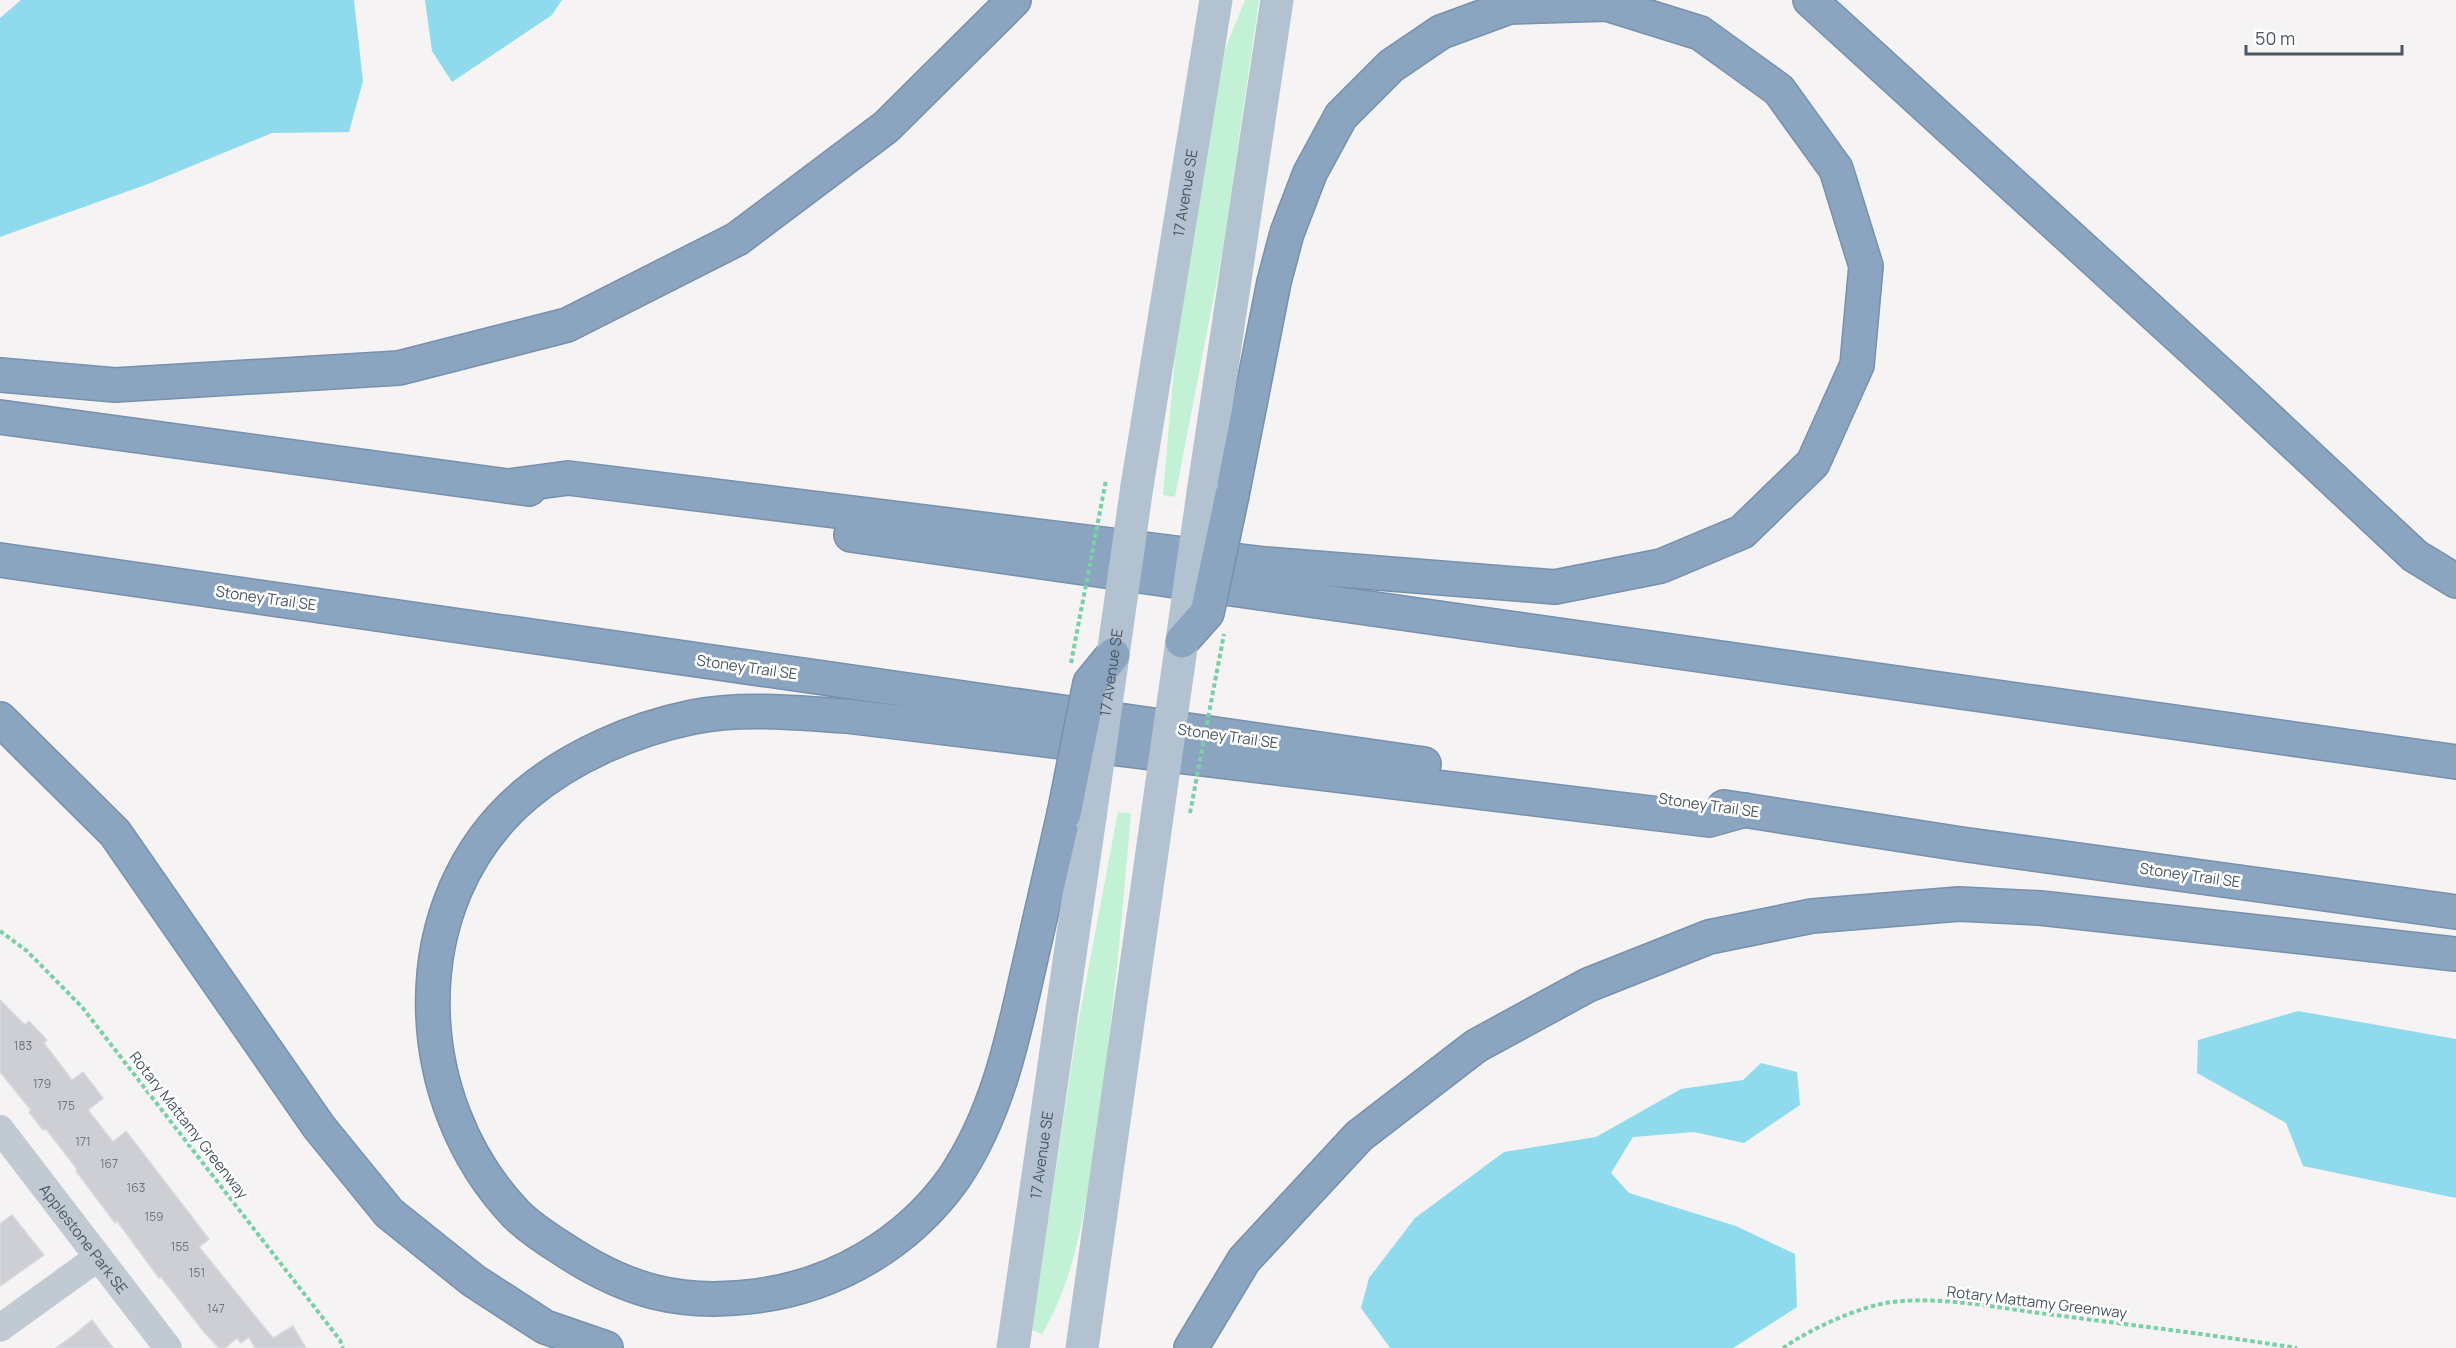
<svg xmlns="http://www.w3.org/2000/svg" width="2456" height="1348" viewBox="0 0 2456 1348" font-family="Manrope,sans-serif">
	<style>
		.green { fill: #c3f1d5 }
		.water { fill: #90daee }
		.building { fill: #cdcfd5; stroke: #d7d9de; stroke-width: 1.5 }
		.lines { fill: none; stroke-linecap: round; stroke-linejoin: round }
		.highway-casing { stroke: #7690ad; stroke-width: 36 }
		.path { stroke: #7ad0a6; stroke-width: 4; stroke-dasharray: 4.5 3; stroke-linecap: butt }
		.minor { stroke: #c1cad2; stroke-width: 28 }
		.major { stroke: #b3c2d1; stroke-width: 33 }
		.highway { stroke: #8ba5c1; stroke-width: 33 }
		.highway-bridge-casing { stroke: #7690ad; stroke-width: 36; stroke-linecap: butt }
		.path-bridge { stroke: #7ad0a6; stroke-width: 4; stroke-dasharray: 4.5 3; stroke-linecap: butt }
		.major-bridge { stroke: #b3c2d1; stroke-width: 33 }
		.highway-bridge { stroke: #8ba5c1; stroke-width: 33 }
		.labels { text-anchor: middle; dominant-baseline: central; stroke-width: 5; stroke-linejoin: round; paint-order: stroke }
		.number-label { font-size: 12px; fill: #6b747e }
		.street-label { font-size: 15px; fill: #4a5661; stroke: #fff }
	</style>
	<rect width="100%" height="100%" fill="#f5f3f3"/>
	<!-- green -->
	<g class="green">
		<polygon points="1245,0 1259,0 1222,254 1175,497 1163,495 1180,298 1219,64"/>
		<path d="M 1118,812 L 1131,813 C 1122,918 1113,1021 1097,1125 C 1087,1197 1079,1271 1042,1334 L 1032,1330 L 1077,1029 Z"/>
	</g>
	<!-- water -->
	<g class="water">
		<polygon points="21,0 354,0 363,81 349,132 272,133 148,184 0,237 0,18"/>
		<polygon points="425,0 562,0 552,15 452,82 432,51"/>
		<polygon points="2298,1011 2456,1039 2456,1198 2303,1166 2286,1123 2197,1073 2198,1040"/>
		<polygon points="1761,1063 1797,1072 1800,1105 1744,1143 1694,1132 1633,1137 1611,1173 1629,1193 1736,1226 1795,1254 1797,1307 1733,1348 1390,1348 1361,1308 1369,1278 1415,1218 1504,1152 1596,1137 1681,1089 1743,1080"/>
	</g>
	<!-- building -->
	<g class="building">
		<polygon points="0,1000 25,1025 29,1021 47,1040 44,1043 72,1080 83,1072 103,1098 88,1110 113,1142 126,1131 209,1239 199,1247 273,1338 293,1326 306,1348 255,1348 249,1337 241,1343 237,1338 225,1348 219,1348 204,1332 161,1277 159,1278 117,1221 115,1223 76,1171 77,1169 46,1129 43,1130 29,1112 31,1110 0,1072"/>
		<polygon points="12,1215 44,1255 0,1286 0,1224"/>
		<polygon points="92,1320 113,1348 56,1348 75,1334"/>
	</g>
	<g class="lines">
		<!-- highway casing -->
		<g class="highway-casing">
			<g id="highway">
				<polyline points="1810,0 2230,383 2415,556 2456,581"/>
				<polyline points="0,375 115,385 399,368 567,325 737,239 886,127 1014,0"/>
				<polyline points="0,417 529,489"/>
				<polyline points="509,486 568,478 1265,564 1555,587 1661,566 1742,532 1813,463 1857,365 1866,266 1836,169 1779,90 1700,33 1607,4 1509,7 1441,32 1391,66 1341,116 1310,173 1287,233 1274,282 1232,495"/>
				<polyline points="851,535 2456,762"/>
				<polyline points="0,560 1424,764"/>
				<polyline points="0,719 115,833 319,1127 389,1213 474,1281 545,1327 606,1348"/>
				<polyline points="1724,807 1961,844 2456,912"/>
				<path d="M 1064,814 C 1052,866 1040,919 1028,971 C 1012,1043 996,1116 954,1178 C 908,1243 835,1286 756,1296 C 680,1306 626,1291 563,1249 C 547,1239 529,1227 516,1214 C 407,1100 400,901 525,795 C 571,756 634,729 693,717 C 742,707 796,713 846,716 L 1709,820 L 1745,810"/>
				<polyline points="1191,1348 1244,1260 1359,1136 1476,1046 1588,985 1709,937 1812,916 1959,904 2040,908 2456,954"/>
			</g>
		</g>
		<!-- path -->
		<g class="path">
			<polyline points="0,931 27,951 82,1007 340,1340 343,1348"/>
			<path d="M 1783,1348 C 1810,1329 1860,1306 1892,1302 C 1943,1296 1998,1308 2047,1314 C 2131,1325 2214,1335 2297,1348"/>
		</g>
		<!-- minor -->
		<g class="minor">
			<path id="s1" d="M 0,1129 L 168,1348"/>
			<polyline points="0,1328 97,1258"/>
		</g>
		<!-- major -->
		<g class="major">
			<path id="s2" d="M 1137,486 L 1216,0"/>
			<polyline points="1203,493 1277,0"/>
			<path id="s3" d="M 1013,1348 L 1090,817"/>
			<polyline points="1082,1348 1156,824"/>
		</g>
		<!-- highway -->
		<use href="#highway" class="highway"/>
		<!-- highway-bridge casing -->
		<g class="highway-bridge-casing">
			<g id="highway-bridge">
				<polyline points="1182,641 1207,613 1232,495"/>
				<polyline points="1064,814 1090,683 1113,655"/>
			</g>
		</g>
		<!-- path-bridge -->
		<g class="path-bridge">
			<polyline points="1071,663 1106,480"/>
			<polyline points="1190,813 1224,634"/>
		</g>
		<!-- major-bridge -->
		<g class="major-bridge">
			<path id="s4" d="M 1090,817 L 1137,486"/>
			<polyline points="1156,824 1203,493"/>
		</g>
		<!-- highway-bridge -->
		<use href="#highway-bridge" class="highway-bridge"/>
	</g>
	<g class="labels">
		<!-- number labels -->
		<g class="number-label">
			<text x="23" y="1045">183</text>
			<text x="42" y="1083">179</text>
			<text x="66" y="1105">175</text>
			<text x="83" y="1141">171</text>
			<text x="109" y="1163">167</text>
			<text x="136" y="1187">163</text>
			<text x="154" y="1216">159</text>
			<text x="180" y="1246">155</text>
			<text x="197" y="1272">151</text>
			<text x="216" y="1308">147</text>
		</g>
		<!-- street labels -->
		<g class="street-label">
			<text stroke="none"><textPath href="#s2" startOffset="297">17 Avenue SE</textPath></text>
			<text transform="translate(266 598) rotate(8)">Stoney Trail SE</text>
			<text transform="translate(747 667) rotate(8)">Stoney Trail SE</text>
			<text stroke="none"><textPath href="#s4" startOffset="146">17 Avenue SE</textPath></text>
			<text transform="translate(1228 736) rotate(8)">Stoney Trail SE</text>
			<text transform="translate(1709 805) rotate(8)">Stoney Trail SE</text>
			<text transform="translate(2190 875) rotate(8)">Stoney Trail SE</text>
			<text transform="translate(189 1125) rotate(52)">Rotary Mattamy Greenway</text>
			<text stroke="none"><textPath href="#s3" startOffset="195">17 Avenue SE</textPath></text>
			<text stroke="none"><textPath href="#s1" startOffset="138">Applestone Park SE</textPath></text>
			<text transform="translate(2037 1302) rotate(7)">Rotary Mattamy Greenway</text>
		</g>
	</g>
	<!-- scale -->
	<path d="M2246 45v9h156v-9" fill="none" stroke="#4a5661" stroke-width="3"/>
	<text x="2255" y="45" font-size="18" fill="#4a5661" stroke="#ffffff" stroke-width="4.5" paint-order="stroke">50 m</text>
</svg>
